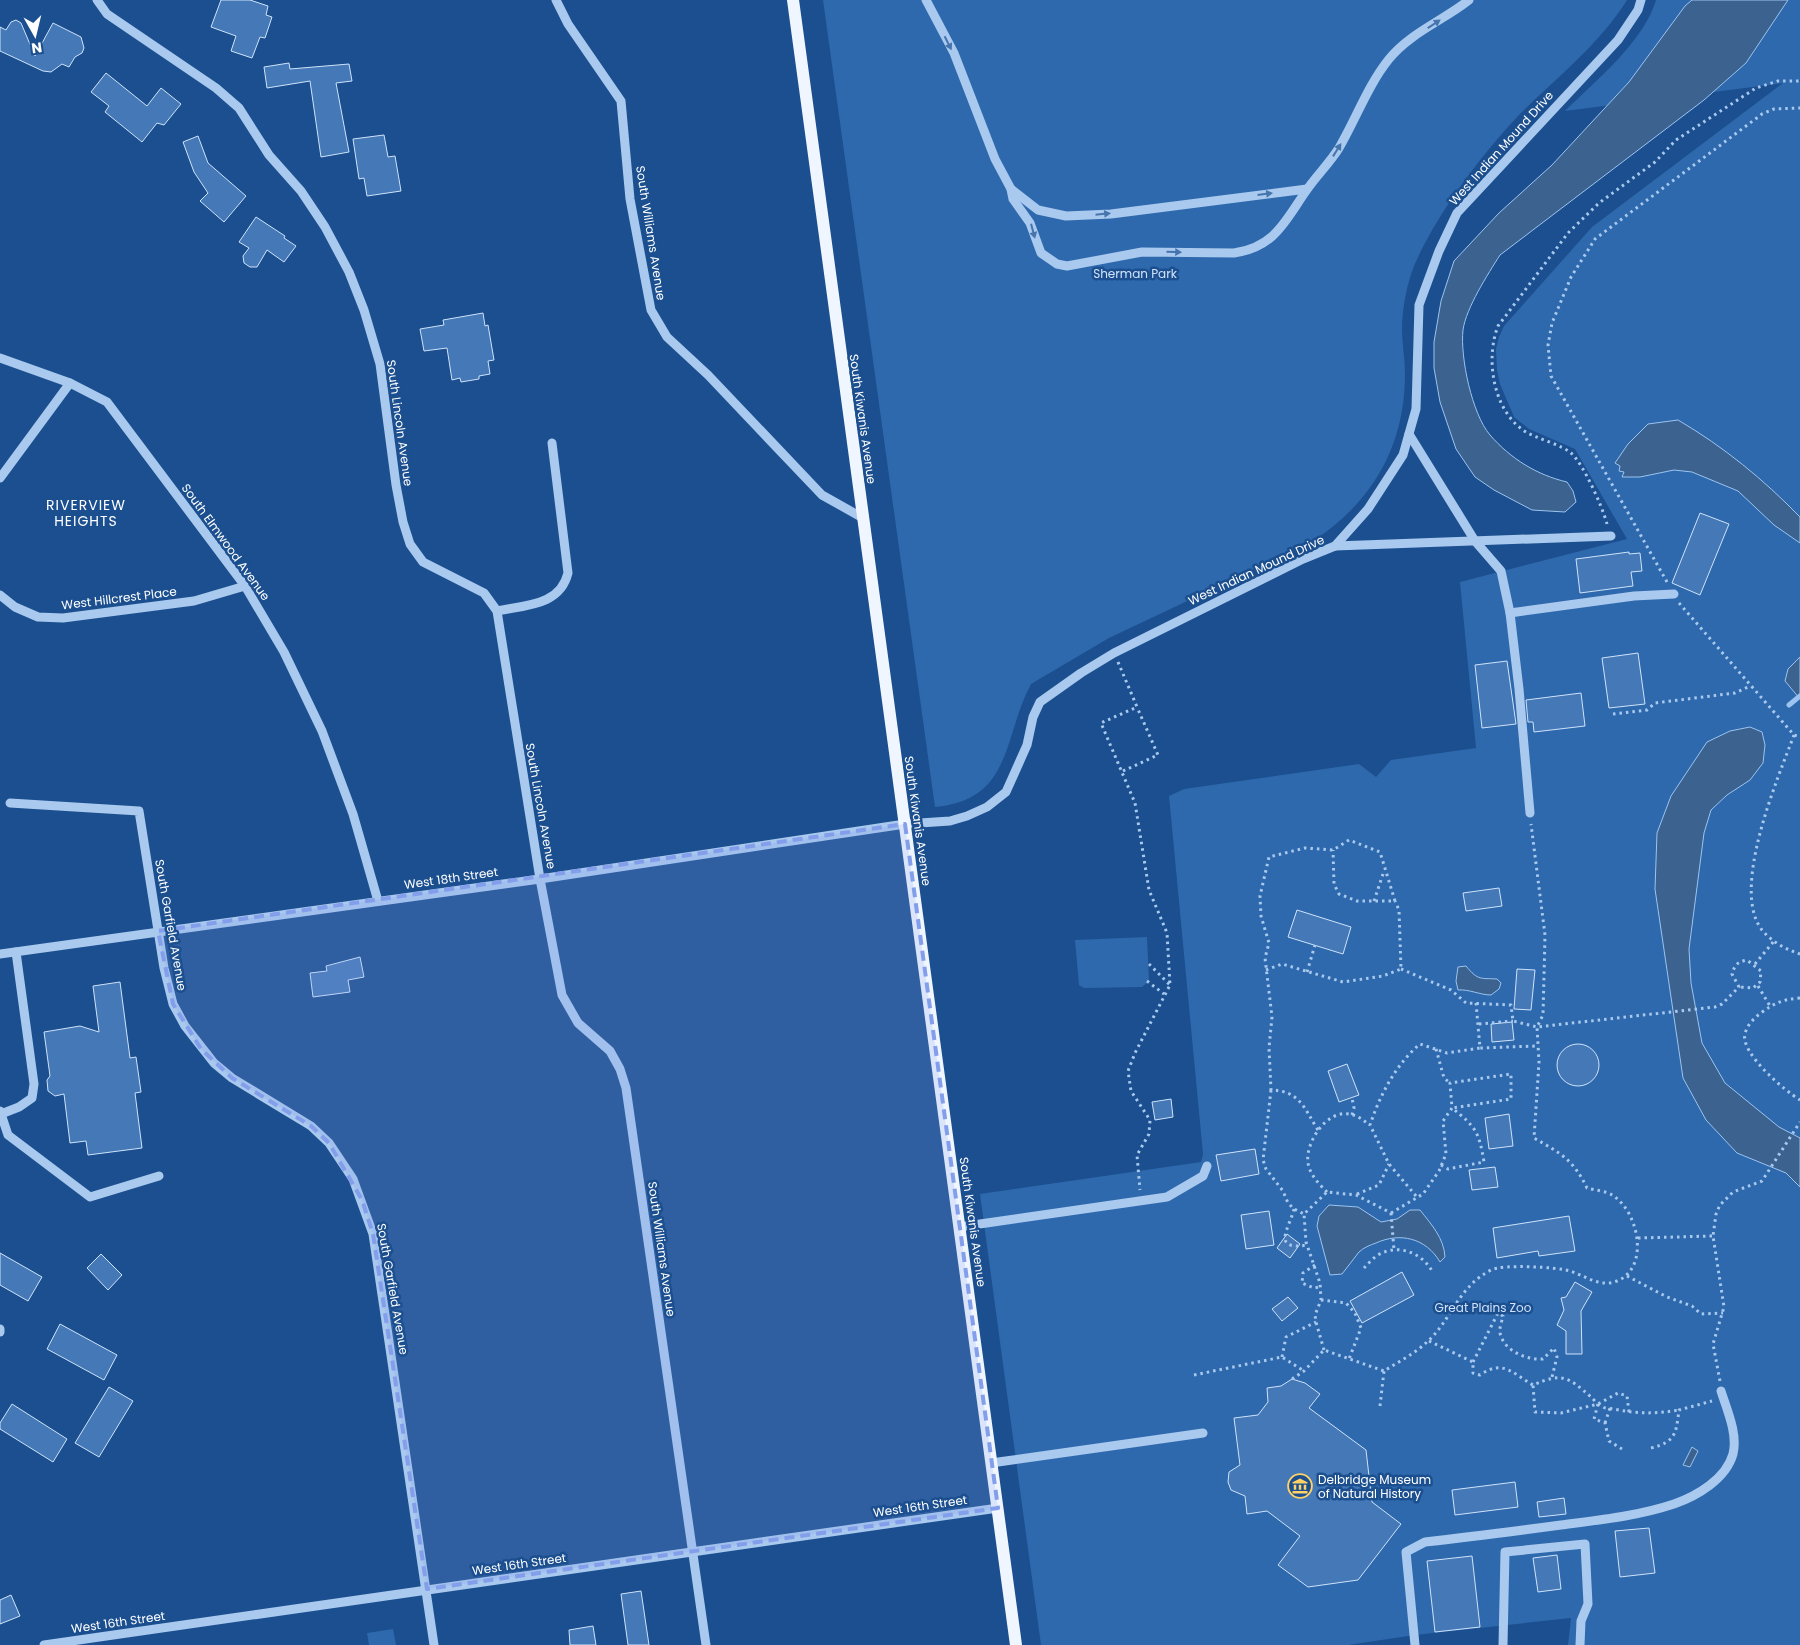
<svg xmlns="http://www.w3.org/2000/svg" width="1800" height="1645" viewBox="0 0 1800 1645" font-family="Poppins,sans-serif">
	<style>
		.green { fill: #2e69ad }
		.water { fill: #3c6290; stroke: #9cc4f0 }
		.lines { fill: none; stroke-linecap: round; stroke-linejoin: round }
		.stream { stroke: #9cc4f0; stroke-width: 5 }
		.building { fill: #4478b7; stroke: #cfe3fa }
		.path { stroke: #a9c9ee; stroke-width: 3; stroke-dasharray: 2.5 4; stroke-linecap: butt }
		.minor { stroke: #a9c9ee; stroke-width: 9 }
		.major { stroke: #f0f6ff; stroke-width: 12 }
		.oneway { fill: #4674ac }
		.marked { fill: #839eea; fill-opacity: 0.2; stroke: #839eea; stroke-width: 4; stroke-dasharray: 10 6; stroke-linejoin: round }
		.labels { text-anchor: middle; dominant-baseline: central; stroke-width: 5; stroke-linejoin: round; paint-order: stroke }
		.street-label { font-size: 12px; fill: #fff; stroke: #1b4f8f }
		.park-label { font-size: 12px; fill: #cfe3fa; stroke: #1b4f8f }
		.poi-label { font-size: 12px; fill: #fff; stroke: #1b4f8f; text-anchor: start }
		.neighbourhood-label { font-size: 14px; letter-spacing: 1px; fill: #fff; stroke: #1b4f8f }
	</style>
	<rect width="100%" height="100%" fill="#1b4f8f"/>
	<!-- green -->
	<g class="green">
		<path d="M 823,0 L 1627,0 C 1600,44 1556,78 1519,115 C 1481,155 1436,215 1414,266 C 1407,284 1402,309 1402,329 C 1402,344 1405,359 1405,374 C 1405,448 1371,504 1310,543 L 1109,638 L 1031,684 C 1003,736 1013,800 935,807 Z"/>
		<path d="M 1656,0 L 1800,0 L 1800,80 L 1796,81 L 1800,81 L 1800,1645 L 1568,1645 L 1571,1618 L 1415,1635 L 1348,1645 L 1041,1645 L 980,1194 L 1201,1162 L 1203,1154 L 1169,796 L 1184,789 L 1359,764 L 1376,777 L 1391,760 L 1476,748 L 1460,582 L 1627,539 L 1575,449 L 1529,429 L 1514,417 L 1500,384 L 1497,370 L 1496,349 L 1499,337 L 1504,326 L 1592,227 L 1783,83 L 1565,111 C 1595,81 1643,43 1656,0 Z"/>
		<polygon points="1147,937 1149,981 1142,987 1084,988 1079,985 1075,940"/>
		<polygon points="393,1629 396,1645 369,1645 367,1633"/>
	</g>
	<!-- water -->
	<g class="water">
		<path d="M 1692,0 L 1788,0 L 1746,63 L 1704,100 L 1500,255 C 1488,274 1466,308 1463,330 C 1460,357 1472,414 1490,435 C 1511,459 1537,475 1567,482 L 1573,491 L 1576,502 L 1565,512 L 1532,510 L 1494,490 L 1475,477 L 1456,449 L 1440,402 L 1434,368 L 1434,342 L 1441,301 L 1454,261 L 1499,213 L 1552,165 L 1629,82 L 1685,6 Z"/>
		<path d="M 1678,420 C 1724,447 1763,479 1800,517 L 1800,543 L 1774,525 L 1738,491 L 1692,472 L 1674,470 L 1640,477 L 1622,477 L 1624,472 L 1619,471 L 1620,466 L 1615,463 L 1628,444 L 1648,424 Z"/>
		<polygon points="1800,657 1800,699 1785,681 1788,669"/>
		<polygon points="1750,727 1762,732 1765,745 1763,763 1750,780 1727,795 1711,810 1704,833 1689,949 1691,983 1702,1043 1725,1083 1779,1127 1800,1138 1800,1187 1786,1173 1737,1153 1706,1120 1683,1078 1655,889 1657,833 1671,796 1707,742 1730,731"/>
		<path d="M 1466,966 C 1478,981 1481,978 1497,979 L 1501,983 L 1499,989 L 1491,995 C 1480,995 1469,989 1458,990 L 1456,981 L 1458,967 Z"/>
		<path d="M 1329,1205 L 1358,1207 L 1381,1222 L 1397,1219 L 1410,1210 L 1420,1210 C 1431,1224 1444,1238 1445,1257 L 1440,1262 C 1426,1238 1400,1232 1376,1243 C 1370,1245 1363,1248 1359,1252 C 1353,1259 1348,1267 1342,1274 L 1330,1275 L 1317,1226 L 1319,1216 Z"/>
		<polygon points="1692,1447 1698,1451 1690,1467 1683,1465"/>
	</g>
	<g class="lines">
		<!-- stream -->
		<polyline class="stream" points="1789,705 1800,696"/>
	</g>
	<!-- building -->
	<g class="building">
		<polygon points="221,0 250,0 268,6 266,15 272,17 265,38 260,37 252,58 231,51 236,36 211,27"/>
		<polygon points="16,20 21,23 35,56 53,23 81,37 84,48 82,53 75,57 69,67 62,64 51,72 43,71 0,51 0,27 6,30 11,22"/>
		<polygon points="289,63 290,69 349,64 352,81 336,83 349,152 321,157 310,81 267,88 264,67"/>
		<polygon points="106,73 147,106 161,88 181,104 164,125 157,123 142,142 105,112 109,106 91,92"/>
		<polygon points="384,135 388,157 395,156 401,191 367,196 364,178 359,179 353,139"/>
		<polygon points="198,136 208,163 246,196 224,222 200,201 208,193 194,172 183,142"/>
		<polygon points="256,217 285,236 284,238 296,246 284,262 267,250 257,267 250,267 244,263 243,256 249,248 239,242"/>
		<polygon points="483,313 485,326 488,325 494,360 488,361 490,374 479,376 479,379 461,382 460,378 452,380 447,348 424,351 420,329 444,325 443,320"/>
		<polygon points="1700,513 1729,524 1700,595 1672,583"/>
		<polygon points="1629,552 1629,554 1640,553 1642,571 1631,572 1633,586 1580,593 1576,559"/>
		<polygon points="1638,653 1645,704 1609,708 1602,658"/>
		<polygon points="1507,661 1516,724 1482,728 1475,665"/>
		<polygon points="1581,693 1585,726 1534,732 1533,722 1528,722 1526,700"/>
		<polygon points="1499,888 1502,906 1466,911 1463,893"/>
		<polygon points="1297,910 1351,927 1343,954 1288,937"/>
		<polygon points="360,957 364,977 348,980 350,992 313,997 310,973 327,971 326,966"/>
		<polygon points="1517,969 1535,970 1531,1010 1514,1009"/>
		<polygon points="120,982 130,1058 136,1057 141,1092 135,1093 142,1148 88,1155 86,1141 70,1143 64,1094 55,1096 48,1091 47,1080 50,1076 44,1032 80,1026 99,1032 93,986"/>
		<polygon points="1512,1022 1514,1040 1492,1042 1491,1024"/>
		<circle cx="1578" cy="1065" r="21"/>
		<polygon points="1347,1064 1359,1095 1339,1102 1328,1071"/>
		<polygon points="1171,1099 1173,1117 1155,1120 1152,1102"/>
		<polygon points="1509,1114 1513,1146 1489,1149 1485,1118"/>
		<polygon points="1255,1149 1259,1174 1221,1181 1216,1155"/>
		<polygon points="1495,1167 1498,1187 1472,1190 1469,1170"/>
		<polygon points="1269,1211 1274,1245 1246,1249 1241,1215"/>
		<polygon points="1569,1216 1575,1251 1539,1256 1538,1251 1497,1258 1493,1228"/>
		<polygon points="1287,1234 1300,1244 1290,1258 1277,1248"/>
		<polygon points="0,1253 42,1277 28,1301 0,1285"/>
		<polygon points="101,1254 122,1275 108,1290 87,1268"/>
		<polygon points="1402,1272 1414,1295 1362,1323 1350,1301"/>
		<polygon points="1575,1282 1592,1292 1581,1311 1582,1354 1566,1354 1566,1331 1557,1325 1564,1310 1561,1298 1566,1297"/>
		<polygon points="1288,1297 1298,1308 1282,1321 1272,1309"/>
		<polygon points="60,1324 117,1355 104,1380 47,1349"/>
		<polygon points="1292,1379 1305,1383 1320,1394 1309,1408 1366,1450 1372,1502 1401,1524 1358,1580 1308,1587 1278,1565 1300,1536 1267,1511 1247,1514 1245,1496 1231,1490 1228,1482 1229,1472 1240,1465 1234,1418 1258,1415 1268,1402 1267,1388 1281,1386"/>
		<polygon points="109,1387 133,1401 99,1457 75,1443"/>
		<polygon points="12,1404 67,1439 53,1462 0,1429 0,1423"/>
		<polygon points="1515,1482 1518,1507 1455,1515 1452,1490"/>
		<polygon points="1564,1498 1566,1514 1539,1517 1537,1502"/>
		<polygon points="1649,1528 1655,1573 1620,1577 1615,1531"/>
		<polygon points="1557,1555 1561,1589 1538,1592 1533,1558"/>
		<polygon points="1472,1556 1480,1627 1435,1632 1427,1561"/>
		<polygon points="641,1591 649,1645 628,1645 621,1594"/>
		<polygon points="11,1595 20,1616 0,1624 0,1600"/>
		<polygon points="593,1626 596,1645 570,1645 569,1630"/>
	</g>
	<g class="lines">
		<!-- path -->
		<g class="path">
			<path d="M 1607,524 C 1603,508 1583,463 1571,453 C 1562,445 1538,439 1526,432 C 1493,412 1485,359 1498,326 L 1568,233 L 1599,203 L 1655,162 L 1676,140 L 1756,88 L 1778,81 L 1800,81"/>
			<polyline points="1667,582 1551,376 1548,345 1552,323 1571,277 1595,239 1762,114 1774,109 1800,108"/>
			<polyline points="1679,603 1794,735 1800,737"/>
			<polyline points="1118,662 1137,707 1101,723 1135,803 1149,890 1167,933 1170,985 1135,1053 1128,1071 1131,1091 1150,1120 1149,1134 1137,1155 1140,1190"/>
			<polyline points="1613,714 1647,710 1655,703 1735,693 1750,686"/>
			<path d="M 1794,735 C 1778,778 1730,889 1762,930 C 1772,942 1785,949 1800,954"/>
			<polyline points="1123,771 1158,755 1137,707"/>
			<polyline points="1374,901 1384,871"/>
			<polyline points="1149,964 1170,985"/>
			<polyline points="1755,964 1774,941"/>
			<path d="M 1401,969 L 1451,990 L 1466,1003 L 1511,1005 L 1513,1021 L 1537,1027 L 1715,1007 L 1722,1004 L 1739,987 L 1732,974 C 1735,964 1738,962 1747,960 L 1761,971 L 1760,982 L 1753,988 L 1739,987"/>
			<polyline points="1266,970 1282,964 1343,982 1383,976 1401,969 1399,910 1395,901"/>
			<polyline points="1307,972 1315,945"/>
			<polyline points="1147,981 1164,994"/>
			<polyline points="1758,986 1770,1006"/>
			<path d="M 1800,998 C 1784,999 1774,1003 1761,1013 C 1754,1018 1747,1025 1745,1034 C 1740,1053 1785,1091 1800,1100"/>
			<polyline points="1476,1003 1480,1048 1537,1046"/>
			<polyline points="1479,1024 1513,1021"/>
			<polyline points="1436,1049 1444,1078 1450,1083"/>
			<polyline points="1271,1090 1263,1160 1266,1169 1283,1191 1288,1203 1294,1209 1304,1214"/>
			<polyline points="1352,1115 1354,1108 1352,1098"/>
			<path d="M 1318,1130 C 1304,1108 1300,1091 1271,1090 L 1269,1048 L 1272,1017 L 1265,958 L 1269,943 L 1261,916 L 1260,896 L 1269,857 L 1305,848 L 1333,850 L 1349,840 L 1380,852 L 1395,901 L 1357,901 L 1339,894 L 1334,884 L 1333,850"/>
			<path d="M 1441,1165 L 1448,1169 L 1484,1162 C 1479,1132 1476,1127 1452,1108"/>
			<path d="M 1327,1192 C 1319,1184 1310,1175 1308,1163 C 1305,1143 1326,1110 1349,1114 C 1357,1115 1363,1120 1370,1125"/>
			<polyline points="1357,1194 1379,1185 1389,1164"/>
			<path d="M 1416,1196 L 1389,1164 L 1370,1125 C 1380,1095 1396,1064 1420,1044 L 1447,1053 L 1480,1048"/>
			<path d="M 1294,1209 C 1290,1227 1270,1251 1307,1245"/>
			<polyline points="1391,1213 1423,1194 1439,1171 1446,1154 1443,1121 1452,1108 1450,1083 1511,1074 1511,1099 1452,1108"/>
			<polyline points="1391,1213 1394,1250"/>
			<polyline points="1638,1238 1713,1236"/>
			<polyline points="1315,1265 1303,1273 1302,1283 1314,1288 1320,1287"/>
			<path d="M 1364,1268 C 1368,1264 1373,1258 1378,1255 C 1398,1243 1422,1253 1432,1271"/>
			<polyline points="1627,1276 1667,1297 1692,1306 1701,1314 1723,1313"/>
			<polyline points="1321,1300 1346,1303 1355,1313 1361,1328 1349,1359"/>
			<path d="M 1429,1341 L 1473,1362 L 1473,1373 L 1480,1375 C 1503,1359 1512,1373 1533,1385"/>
			<polyline points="1324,1350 1316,1322 1315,1315 1321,1300 1320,1283 1306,1242 1304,1214 1327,1192 1356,1195 1391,1213"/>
			<polyline points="1282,1357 1286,1337 1316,1322"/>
			<path d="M 1473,1362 L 1498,1313 L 1503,1316 C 1502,1321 1499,1328 1500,1333 C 1504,1351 1526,1360 1543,1359 L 1554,1348 L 1557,1357 L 1552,1377"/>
			<polyline points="1194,1375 1282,1357 1304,1371"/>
			<path d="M 1292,1379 L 1304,1371 L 1324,1350 L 1384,1371 C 1398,1362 1416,1353 1428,1341 C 1452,1319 1458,1287 1491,1270 C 1502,1264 1557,1267 1570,1271 C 1586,1276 1600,1288 1617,1281 C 1650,1268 1639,1211 1612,1195 C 1606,1191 1594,1190 1587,1188 C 1573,1159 1560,1153 1534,1138 L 1539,1062 L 1537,1027 L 1543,1015 L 1545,935 L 1531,824"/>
			<polyline points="1720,1381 1713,1344 1724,1307 1713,1236 1716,1214 1720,1205 1733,1192 1762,1181 1800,1122"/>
			<polyline points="1598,1404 1594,1419 1605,1423 1609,1441 1622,1449"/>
			<polyline points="1380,1406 1384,1371"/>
			<path d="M 1629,1412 L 1627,1396 L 1618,1393 L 1598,1404 L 1561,1413 L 1535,1412 L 1533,1385 C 1563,1372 1568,1377 1591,1397 C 1594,1400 1599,1406 1603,1407 C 1606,1409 1611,1408 1614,1409 C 1637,1414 1656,1414 1679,1410"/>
			<polyline points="1605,1423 1610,1408"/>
			<path d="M 1651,1448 C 1676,1442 1676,1433 1679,1410 L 1712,1401"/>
		</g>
		<!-- minor -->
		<g class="minor">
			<polyline points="97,0 107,14 216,88 239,108 269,155 301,191 325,227 349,272 364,310 380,364 396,485 403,522 410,544 423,562 484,593 497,611 540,879 562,995 578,1023 610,1051 620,1069 626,1088 706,1645"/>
			<polyline points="556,0 568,24 621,101 630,199 651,310 667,337 708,375 822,495 863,518"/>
			<path d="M 926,0 L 954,53 L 995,159 L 1011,189 L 1013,199 L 1030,223 L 1041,253 L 1057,264 L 1067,266 L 1142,252 L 1234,253 C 1275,247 1285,221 1306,191 C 1316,176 1329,164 1339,148 C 1356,119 1368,85 1389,59 C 1410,33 1444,20 1469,0"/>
			<polyline points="1011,189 1038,210 1066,216 1111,214 1307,189"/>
			<polyline points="0,358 70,383 107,402 245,586 284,652 322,731 353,814 378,901"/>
			<polyline points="1409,434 1475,541 1501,571 1510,613 1519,689 1530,813"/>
			<polyline points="0,478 70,383"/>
			<polyline points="1335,546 1611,536"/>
			<polyline points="0,595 15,607 38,617 63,618 194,601 245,586"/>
			<path d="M 497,611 C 525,605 560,606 568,573 L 552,443"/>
			<polyline points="1510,613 1634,596 1674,594"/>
			<polyline points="10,803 139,811 164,968 173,1004 185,1026 214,1063 232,1078 311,1126 329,1143 353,1179 373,1234 434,1645"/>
			<polyline points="0,954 540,879 905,824 950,821 967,816 987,807 1006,792 1027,745 1033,717 1040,702 1081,673 1114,653 1303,559 1335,546 1368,509 1403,455 1416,409 1419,305 1439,251 1457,213 1618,40 1638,10 1641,0"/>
			<polyline points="0,1111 8,1135 90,1197 159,1176"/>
			<polyline points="1,1114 19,1107 32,1098 34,1084 16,952"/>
			<polyline points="959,1227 1167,1197 1203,1176 1207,1166"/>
			<polyline points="0,1329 0,1332"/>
			<polyline points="991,1463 1203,1433"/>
			<polyline points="44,1645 998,1508"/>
			<path d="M 1415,1645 L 1406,1552 L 1425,1542 C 1470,1537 1516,1531 1561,1525 C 1599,1520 1638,1516 1674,1504 C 1697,1496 1726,1479 1733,1454 C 1738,1434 1727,1410 1721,1391"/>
			<polyline points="1503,1645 1505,1552 1585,1544 1588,1604 1581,1621 1580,1645"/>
		</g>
		<!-- major -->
		<polyline class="major" points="793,0 1016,1645"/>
	</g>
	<!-- one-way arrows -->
	<defs><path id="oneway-solid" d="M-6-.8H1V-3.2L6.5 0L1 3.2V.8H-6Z" transform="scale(1.25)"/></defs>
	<g class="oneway">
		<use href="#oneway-solid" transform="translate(1434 24) rotate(-33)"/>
		<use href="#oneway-solid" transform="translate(948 43) rotate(63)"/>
		<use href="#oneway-solid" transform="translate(1337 150) rotate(-58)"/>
		<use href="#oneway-solid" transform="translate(1265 194) rotate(-7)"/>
		<use href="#oneway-solid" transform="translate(1103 214) rotate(-6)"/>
		<use href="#oneway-solid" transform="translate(1033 231) rotate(75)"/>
		<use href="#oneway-solid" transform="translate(1174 252) rotate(1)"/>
	</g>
	<!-- marked area -->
	<path class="marked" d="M 905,824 L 998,1508 L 427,1589 L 373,1234 L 362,1200 L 329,1143 L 311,1126 L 232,1078 L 201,1049 L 173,1004 L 158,931 Z"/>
	<!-- icons -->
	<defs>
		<g id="museum-ring" transform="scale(1.25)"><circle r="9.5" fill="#1b4f8f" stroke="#ffd166" stroke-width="1.5"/><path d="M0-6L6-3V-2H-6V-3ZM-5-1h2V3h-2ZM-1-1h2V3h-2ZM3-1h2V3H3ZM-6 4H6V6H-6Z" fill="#ffd166"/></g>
	</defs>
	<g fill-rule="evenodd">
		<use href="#museum-ring" x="1300" y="1486"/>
	</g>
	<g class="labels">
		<!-- street labels -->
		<g class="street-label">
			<text transform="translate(1501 148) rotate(-48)">West Indian Mound Drive</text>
			<text transform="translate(651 233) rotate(81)">South Williams Avenue</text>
			<text transform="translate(863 419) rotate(82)">South Kiwanis Avenue</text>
			<text transform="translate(400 423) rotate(82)">South Lincoln Avenue</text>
			<text transform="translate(226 542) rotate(54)">South Elmwood Avenue</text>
			<text transform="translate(1256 570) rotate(-25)">West Indian Mound Drive</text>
			<text transform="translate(119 598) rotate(-7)">West Hillcrest Place</text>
			<text transform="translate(541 806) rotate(80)">South Lincoln Avenue</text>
			<text transform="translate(918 821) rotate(82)">South Kiwanis Avenue</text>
			<text transform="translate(451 878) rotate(-8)">West 18th Street</text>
			<text transform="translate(171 925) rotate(80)">South Garfield Avenue</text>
			<text transform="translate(973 1222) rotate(82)">South Kiwanis Avenue</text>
			<text transform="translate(662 1249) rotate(82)">South Williams Avenue</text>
			<text transform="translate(393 1289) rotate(80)">South Garfield Avenue</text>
			<text transform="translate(920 1506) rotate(-8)">West 16th Street</text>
			<text transform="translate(519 1564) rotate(-8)">West 16th Street</text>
			<text transform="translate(118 1622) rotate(-8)">West 16th Street</text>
		</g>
		<!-- park labels -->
		<g class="park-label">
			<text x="1135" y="273">Sherman Park</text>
			<text x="1483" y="1307">Great Plains Zoo</text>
		</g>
		<!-- poi labels -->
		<g class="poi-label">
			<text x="1318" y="1479">Delbridge Museum<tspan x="1318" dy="14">of Natural History</tspan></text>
		</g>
		<!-- neighbourhood labels -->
		<g class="neighbourhood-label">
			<text x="86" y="505">RIVERVIEW<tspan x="86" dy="16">HEIGHTS</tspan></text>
		</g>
	</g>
	<!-- north arrow -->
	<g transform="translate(35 35) rotate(172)" stroke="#1b4f8f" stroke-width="4" paint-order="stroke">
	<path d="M0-4L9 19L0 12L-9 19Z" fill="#ffffff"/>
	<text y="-8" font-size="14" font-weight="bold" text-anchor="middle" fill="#ffffff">N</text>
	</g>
</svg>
